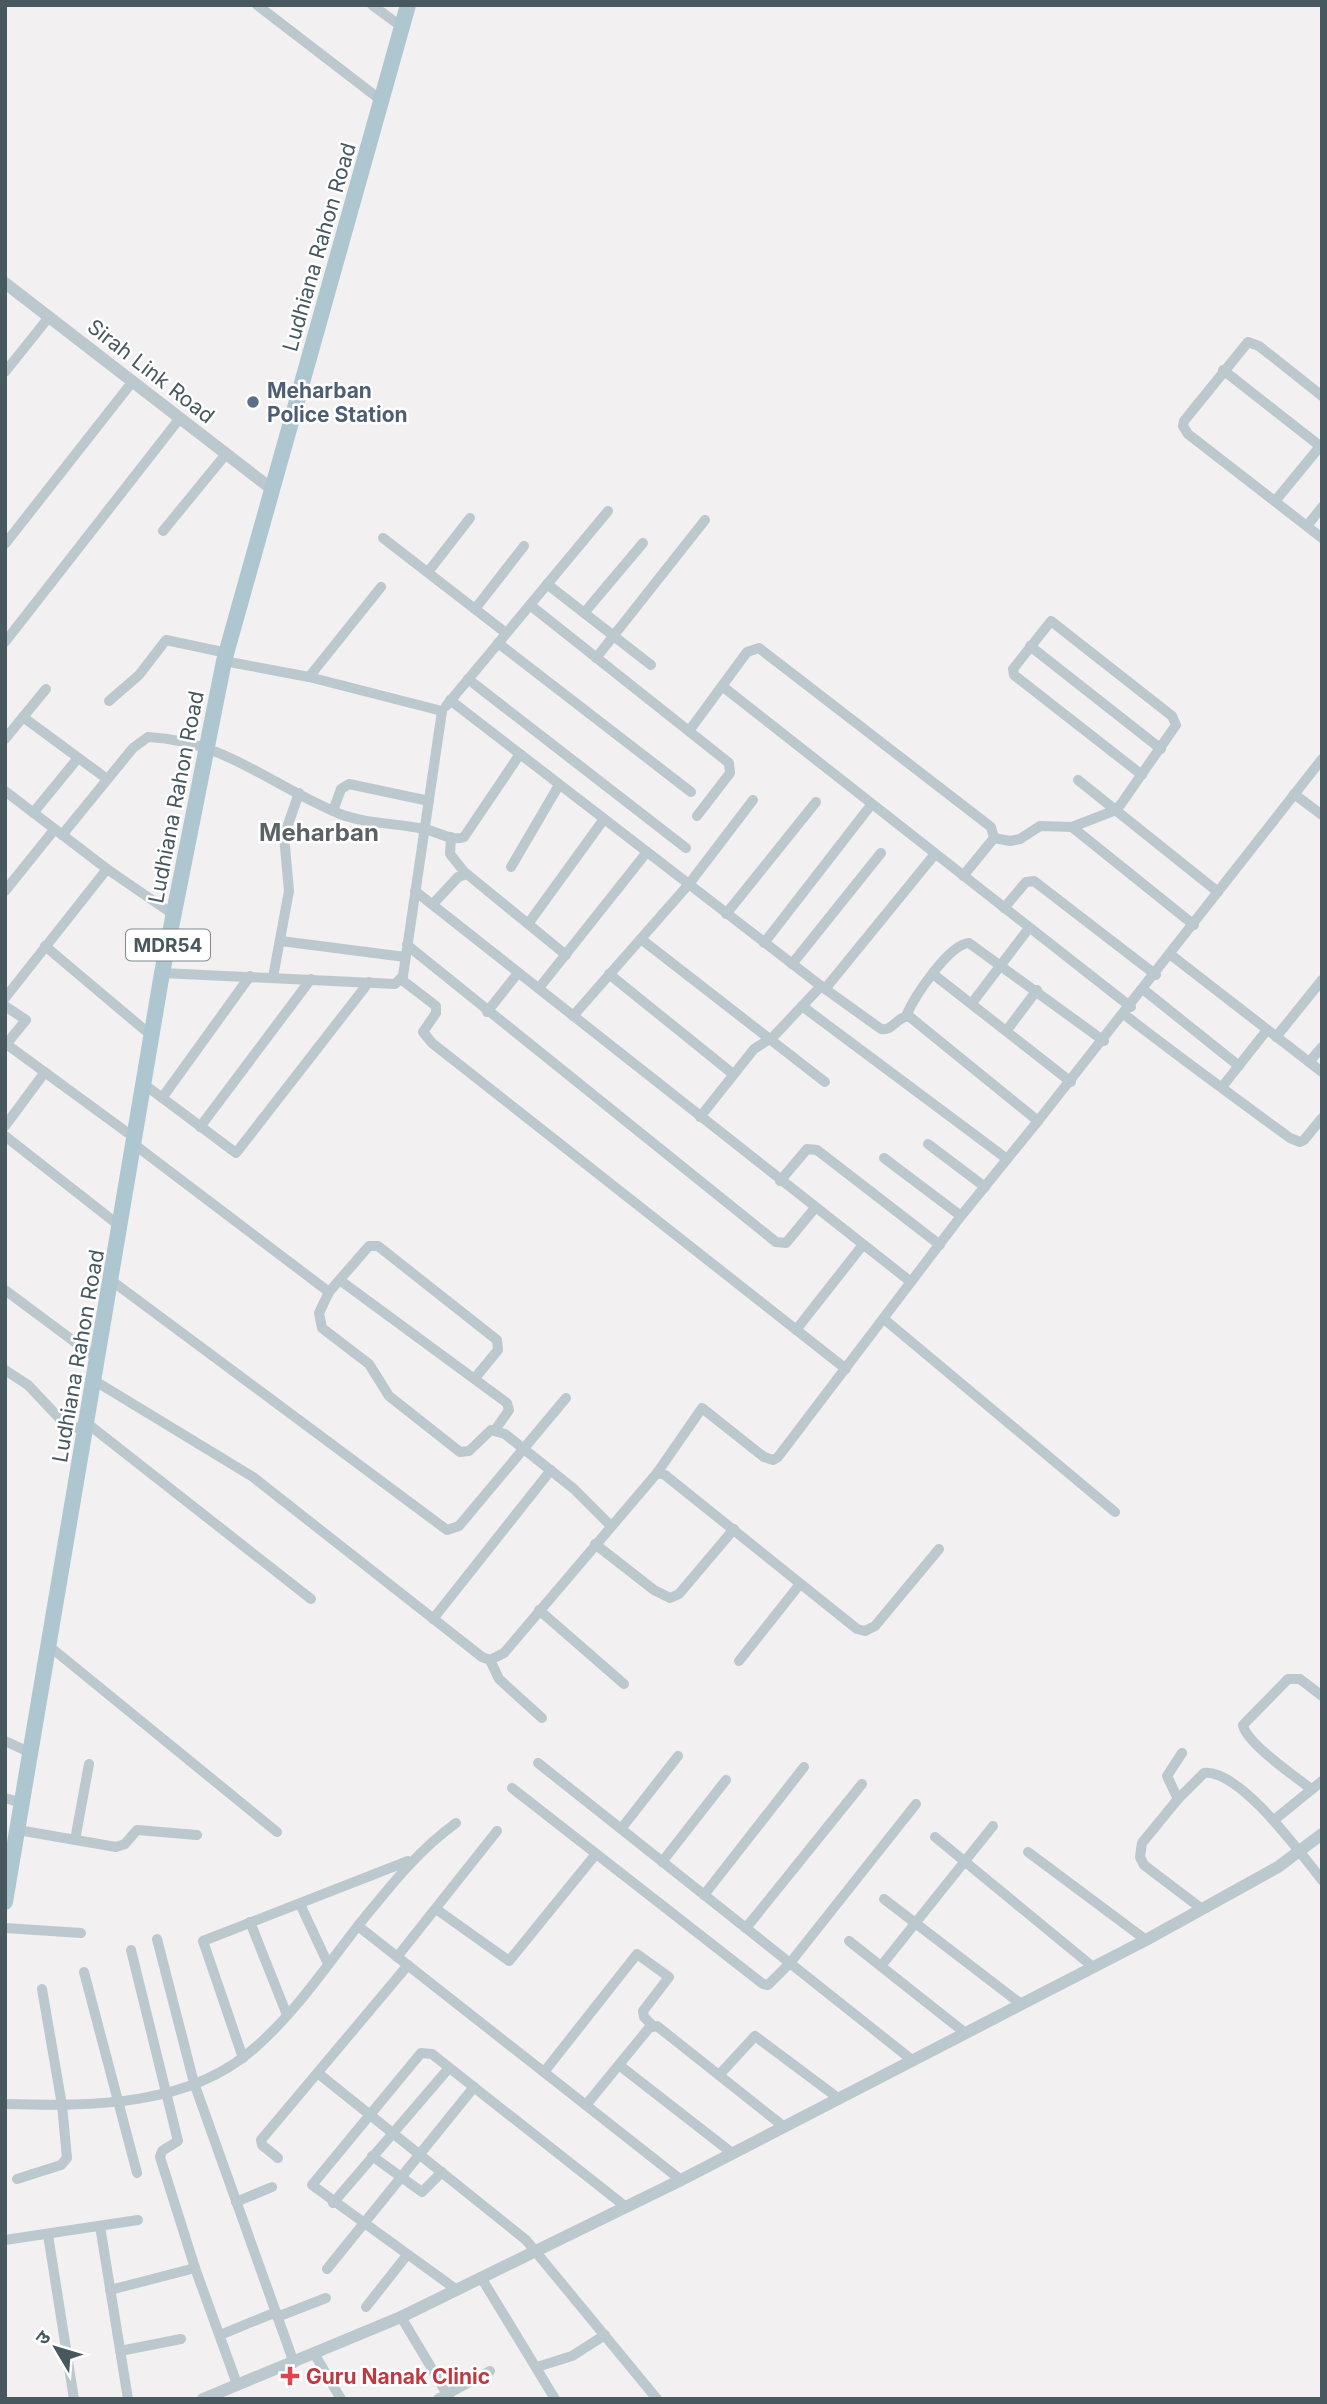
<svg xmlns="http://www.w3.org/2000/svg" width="1327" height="2404" viewBox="0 0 1327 2404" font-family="Inter,'Noto Sans Devanagari',sans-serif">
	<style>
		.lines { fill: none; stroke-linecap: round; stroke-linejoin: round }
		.minor { stroke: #bbc8cd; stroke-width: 10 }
		.tertiary { stroke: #bbc8cd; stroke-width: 12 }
		.primary { stroke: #aec6d0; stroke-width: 16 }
		.service-dot { fill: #5c6f8a; stroke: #fff; stroke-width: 2.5 }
		.health-dot { fill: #e0444e; stroke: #fff; stroke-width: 2.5 }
		.labels { text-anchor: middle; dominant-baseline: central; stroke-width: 5; stroke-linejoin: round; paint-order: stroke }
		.shield { fill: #fff; stroke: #7e8a8e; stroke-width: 2 }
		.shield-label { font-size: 19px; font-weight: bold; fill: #47585e }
		.street-label { font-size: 21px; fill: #47585e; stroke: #fff }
		.service-label { font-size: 21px; font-weight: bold; fill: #4e5e75; stroke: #fff; text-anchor: start }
		.health-label { font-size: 21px; font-weight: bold; fill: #be3a42; stroke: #fff; text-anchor: start }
		.quarter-label { font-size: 24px; font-weight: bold; fill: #5c6265; stroke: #fff }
	</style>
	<rect width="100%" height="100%" fill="#f2f0f0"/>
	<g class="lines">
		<!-- minor -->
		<g class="minor">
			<polyline points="257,5 382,101"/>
			<polyline points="372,5 402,27"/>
			<polyline points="1223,370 1320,446"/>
			<polyline points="5,372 49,317"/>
			<polyline points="1322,396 1259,346 1248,342 1184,421 1183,426 1188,434 1322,538"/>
			<polyline points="1276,500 1322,444"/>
			<polyline points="1307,526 1322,507"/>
			<polyline points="163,531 226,454"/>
			<polyline points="383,538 506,633"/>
			<polyline points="5,544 133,381"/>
			<polyline points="428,572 470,518"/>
			<polyline points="547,584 651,665"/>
			<polyline points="530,605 729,763 730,773 697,816"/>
			<polyline points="475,609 524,546"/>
			<polyline points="584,613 643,543"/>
			<polyline points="5,642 180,418"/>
			<polyline points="498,643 691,792"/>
			<polyline points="1030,646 1161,749"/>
			<polyline points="596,658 705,520"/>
			<polyline points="309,677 381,587"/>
			<polyline points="468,679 686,848"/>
			<polyline points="722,686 1131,1007"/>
			<path d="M 450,700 L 821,986 L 881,1029 C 894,1031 897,1015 910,1017 L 1038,1121 L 961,1216 L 778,1457 L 773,1460 L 764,1457 L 702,1408 L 657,1473"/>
			<polyline points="109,701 139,675 166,640 227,653"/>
			<polyline points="446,706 608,511"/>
			<polyline points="23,717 107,779"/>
			<polyline points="689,731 747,652 759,648 991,827 994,838 963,876"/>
			<polyline points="5,739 46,689"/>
			<polyline points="1078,780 1218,892"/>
			<polyline points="5,791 107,869 174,915"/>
			<polyline points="1294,794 1322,815"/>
			<polyline points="333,811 341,789 349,784 429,801"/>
			<polyline points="33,813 78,758"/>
			<polyline points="1072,827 1194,925"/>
			<path d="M 62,835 L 133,748 L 148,737 C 227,741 271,786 340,814 C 366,824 396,823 424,829 C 436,831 453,842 464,837 L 520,754"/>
			<polyline points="451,837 450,854 466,874"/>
			<polyline points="994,838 1010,841 1020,839 1040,826 1072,827 1116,810 1121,804 1176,725 1172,716 1051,621 1013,669 1014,675 1142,775"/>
			<polyline points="511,867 559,785"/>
			<polyline points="5,891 54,830"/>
			<polyline points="415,891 911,1282"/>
			<polyline points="433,904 458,877 467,874 566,955"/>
			<polyline points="1004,908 1026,882 1034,881 1156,975"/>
			<polyline points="726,914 816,802"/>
			<polyline points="528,924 604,819"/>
			<polyline points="641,939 825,1082"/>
			<polyline points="281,941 405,957"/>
			<polyline points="764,943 871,805"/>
			<polyline points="407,945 776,1242 786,1243 815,1208"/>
			<polyline points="45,946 153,1037"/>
			<polyline points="1171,955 1322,1072"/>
			<polyline points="792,964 881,853"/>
			<polyline points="162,973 395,984 403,976 442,711 309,677 224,661"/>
			<polyline points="609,974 733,1074"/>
			<polyline points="933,974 1071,1082"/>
			<polyline points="273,977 289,891 284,836 299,793"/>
			<polyline points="402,980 436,1006 436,1013 423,1032 432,1043 846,1369"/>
			<polyline points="539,988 647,852"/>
			<polyline points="825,989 935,854"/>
			<polyline points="1144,990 1239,1066"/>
			<polyline points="5,998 107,869"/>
			<polyline points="972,1003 1029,928"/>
			<polyline points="5,1006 26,1020 8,1042 9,1046 136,1139"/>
			<polyline points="802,1006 1007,1159"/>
			<polyline points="487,1012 518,973"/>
			<path d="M 1125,1015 C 1179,1057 1234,1097 1290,1138 L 1300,1142 L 1304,1140 L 1322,1118"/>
			<polyline points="573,1016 689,884 753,800"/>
			<path d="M 906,1016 C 914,997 949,944 969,943 L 1104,1041"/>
			<polyline points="1007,1030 1037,990"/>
			<polyline points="1276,1037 1322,980"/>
			<polyline points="1309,1062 1322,1047"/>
			<polyline points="145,1085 236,1153 369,982"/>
			<polyline points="1222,1087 1267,1030"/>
			<polyline points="162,1098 250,976"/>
			<polyline points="700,1117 754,1049 773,1037 821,986"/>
			<polyline points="1038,1121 1322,759"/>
			<polyline points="5,1126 45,1072"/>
			<polyline points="200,1127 311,979"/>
			<polyline points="5,1136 121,1227"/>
			<polyline points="928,1144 985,1187"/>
			<polyline points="135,1145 329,1292 369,1246 378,1246 497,1340 498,1350 475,1378"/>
			<polyline points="884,1158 961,1216"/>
			<polyline points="780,1181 807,1149 817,1150 940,1245"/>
			<polyline points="112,1281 447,1530 459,1526 566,1398"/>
			<polyline points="341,1281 507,1403 509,1410 495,1430"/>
			<polyline points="5,1290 99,1360"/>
			<polyline points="329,1292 319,1313 322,1328 369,1364 389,1396 460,1452 469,1451 491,1430 505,1434 574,1489 611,1526"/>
			<polyline points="884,1319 1115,1512"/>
			<polyline points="796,1330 862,1246"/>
			<polyline points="5,1370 28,1385 62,1421 86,1432"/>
			<polyline points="95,1381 253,1477 482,1657 490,1660 504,1653 657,1473 665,1475 857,1629 865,1631 875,1626 939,1549"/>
			<polyline points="88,1424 311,1599"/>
			<polyline points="595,1544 654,1590 670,1598 679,1594 734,1529"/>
			<polyline points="539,1610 624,1684"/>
			<polyline points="433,1619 551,1470"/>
			<polyline points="49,1646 277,1832"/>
			<polyline points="490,1660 499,1679 542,1718"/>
			<polyline points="739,1661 800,1584"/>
			<polyline points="5,1741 31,1753"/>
			<polyline points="1182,1753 1167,1776 1178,1799 1142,1843 1140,1857 1144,1865 1202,1909"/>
			<polyline points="538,1763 912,2060"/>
			<polyline points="512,1788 763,1984 768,1985 790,1963 916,1804"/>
			<path d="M 1311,1789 C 1296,1777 1246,1743 1243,1725 L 1288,1679 L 1300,1679 L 1322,1696"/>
			<polyline points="5,1798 22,1803"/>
			<path d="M 1178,1799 L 1204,1773 C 1240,1769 1301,1854 1322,1880"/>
			<polyline points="1274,1820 1322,1781"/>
			<polyline points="621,1829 678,1756"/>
			<polyline points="18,1830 116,1847 125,1844 137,1830 197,1835"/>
			<polyline points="935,1837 1093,1967"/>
			<polyline points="75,1840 89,1764"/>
			<polyline points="1028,1852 1146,1940"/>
			<polyline points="662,1862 726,1780"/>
			<polyline points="704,1895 804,1767"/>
			<polyline points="884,1899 1021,2004"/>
			<polyline points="300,1904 328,1964"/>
			<polyline points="436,1909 509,1961 596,1854"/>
			<polyline points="250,1922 287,2015"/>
			<polyline points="358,1926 681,2180"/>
			<polyline points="5,1928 81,1933"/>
			<polyline points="746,1928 862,1784"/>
			<polyline points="157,1939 194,2083 294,2363"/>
			<polyline points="849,1941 964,2032"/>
			<polyline points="131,1950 178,2141 162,2151 160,2157 195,2268 237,2384"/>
			<polyline points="397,1957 497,1831"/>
			<polyline points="881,1966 993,1826"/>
			<polyline points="84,1972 137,2173"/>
			<polyline points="243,2058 203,1941 408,1861"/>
			<polyline points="619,2065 732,2153"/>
			<polyline points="544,2072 637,1954 669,1977 643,2011 644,2017 653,2026"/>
			<polyline points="319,2074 526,2240 657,2399"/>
			<polyline points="719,2075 755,2036 838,2098"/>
			<path d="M 5,2104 C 90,2106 191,2108 258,2045 C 296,2011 326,1967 357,1927 C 388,1889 416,1852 456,1823"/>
			<polyline points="586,2105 649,2028 657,2026 783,2126"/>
			<polyline points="372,2156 422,2192 442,2172"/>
			<polyline points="278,2158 262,2145 261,2140 408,1965"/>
			<polyline points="17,2179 61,2165 67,2158 62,2105 42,1989"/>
			<polyline points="236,2202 272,2187"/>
			<polyline points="333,2203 449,2068"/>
			<polyline points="100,2226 128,2399"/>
			<polyline points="48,2235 74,2399"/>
			<polyline points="5,2240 138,2220"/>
			<polyline points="327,2269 474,2087"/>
			<polyline points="482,2279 555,2399"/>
			<polyline points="110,2290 195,2268"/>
			<polyline points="457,2290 312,2185 421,2053 432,2054 626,2207"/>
			<polyline points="366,2307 407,2255"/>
			<polyline points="277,2317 326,2298"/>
			<polyline points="401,2317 450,2399"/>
			<polyline points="220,2335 276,2312"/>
			<polyline points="120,2351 181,2339"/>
			<polyline points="315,2355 341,2399"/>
			<polyline points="537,2367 572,2356 605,2335"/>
			<polyline points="438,2399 490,2371"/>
		</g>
		<!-- tertiary -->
		<g class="tertiary">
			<polyline points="5,283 273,490"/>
			<polyline points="203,2399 401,2317 681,2180 1146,1940 1278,1867 1322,1834"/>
		</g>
		<!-- primary -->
		<polyline class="primary" points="5,1902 162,973 224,661 408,5"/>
	</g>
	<!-- markers -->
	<circle class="service-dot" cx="253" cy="402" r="7"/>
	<path class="health-dot" d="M286.5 2365.5h7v7h7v7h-7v7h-7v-7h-7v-7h7z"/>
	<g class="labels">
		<!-- shield labels -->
		<rect class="shield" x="126" y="929.5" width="84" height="31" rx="5"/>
		<g class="shield-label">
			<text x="168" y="945">MDR54</text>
		</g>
		<!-- street labels -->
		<g class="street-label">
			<text transform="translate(319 247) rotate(-74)">Ludhiana Rahon Road</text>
			<text transform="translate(151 371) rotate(38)">Sirah Link Road</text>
			<text transform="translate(176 797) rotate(-79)">Ludhiana Rahon Road</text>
			<text transform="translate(78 1356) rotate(-80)">Ludhiana Rahon Road</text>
		</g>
		<!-- service labels -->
		<g class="service-label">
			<text x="267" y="390">Meharban<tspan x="267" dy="24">Police Station</tspan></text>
		</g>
		<!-- health labels -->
		<g class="health-label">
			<text x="306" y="2376">Guru Nanak Clinic</text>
		</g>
		<!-- quarter labels -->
		<g class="quarter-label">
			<text x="319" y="832">Meharban</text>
		</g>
	</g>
	<!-- border -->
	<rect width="1327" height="2404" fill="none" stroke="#47585e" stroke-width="14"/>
	<!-- north arrow -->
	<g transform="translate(56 2348) rotate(308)" stroke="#ffffff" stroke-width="5" paint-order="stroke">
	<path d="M0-5L12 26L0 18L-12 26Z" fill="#47585e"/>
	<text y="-10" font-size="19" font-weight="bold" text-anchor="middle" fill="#47585e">उ</text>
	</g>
</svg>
